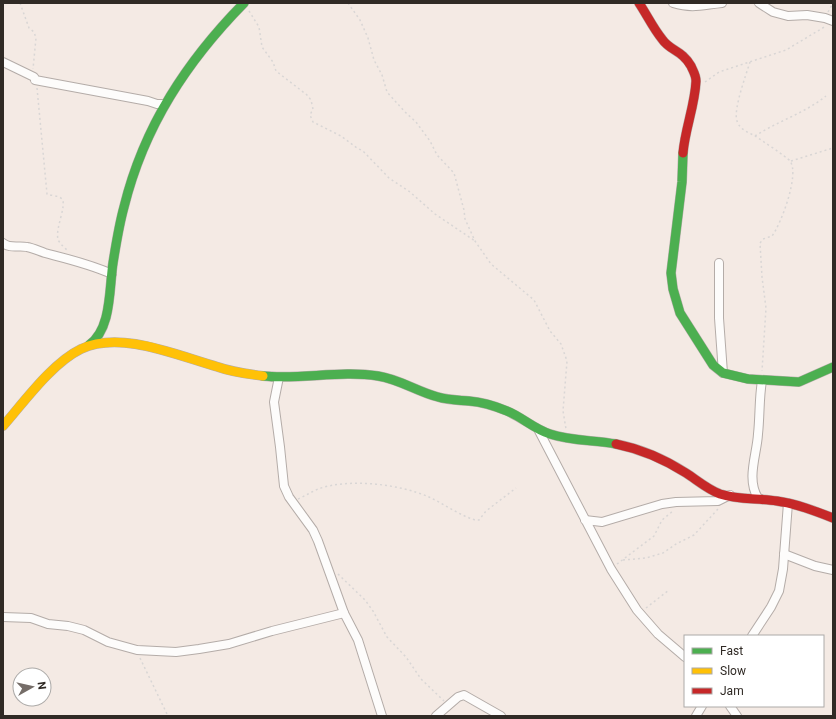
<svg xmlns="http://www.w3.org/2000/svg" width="836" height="719" viewBox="0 0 836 719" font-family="Roboto,sans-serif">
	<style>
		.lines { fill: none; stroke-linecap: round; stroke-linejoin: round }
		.street-casing { stroke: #b4aca8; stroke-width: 10 }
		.fast-casing { stroke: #b4aca8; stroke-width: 10 }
		.slow-casing { stroke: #b4aca8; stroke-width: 10 }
		.jam-casing { stroke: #b4aca8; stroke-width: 10 }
		.path { stroke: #d9d6d5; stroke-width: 1.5; stroke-dasharray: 2 3; stroke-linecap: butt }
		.street { stroke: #fdfcfb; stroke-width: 8 }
		.fast { stroke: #4caf50; stroke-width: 9 }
		.slow { stroke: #ffc107; stroke-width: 9 }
		.jam { stroke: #c62828; stroke-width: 9 }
	</style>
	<rect width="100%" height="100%" fill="#f4eae4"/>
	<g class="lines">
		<!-- street casing -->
		<g class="street-casing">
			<g id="street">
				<path d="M 673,3 C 693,9 702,5 722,3"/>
				<polyline points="759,3 773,12 788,16 807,15 825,18 833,21"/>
				<polyline points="3,62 34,77"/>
				<polyline points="35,80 148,101 157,104 163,104"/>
				<path d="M 3,243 C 10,249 19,245 27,247 C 33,248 39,251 45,253 C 68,259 90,264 112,274"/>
				<polyline points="719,263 719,318 723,373"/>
				<polyline points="279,377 274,402 280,447 284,486 289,497 313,530 318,541 344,613 358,640 382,716"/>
				<polyline points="539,431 611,569 637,610 658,634 685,657"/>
				<path d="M 761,499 L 758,498 C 746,479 757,454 758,434 C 760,416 759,398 762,381"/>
				<polyline points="585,520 602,522 662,504 676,502 718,501 730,495"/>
				<polyline points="784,554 815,566 833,570"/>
				<polyline points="3,617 31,618 48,624 68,626 84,630 108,642 137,650 176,652 199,649 229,644 272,631 344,613"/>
				<polyline points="752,636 771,607 779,591 783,569 788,503"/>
				<polyline points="730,706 737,716"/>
				<polyline points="436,716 458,697 464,695 501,716"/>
				<polyline points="696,716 702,706"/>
			</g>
		</g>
		<!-- fast casing -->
		<g class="fast-casing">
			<g id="fast">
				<polyline points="683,153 682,182 671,273 673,289 680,313 713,365 723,373 748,379 799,382 833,367"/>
				<path d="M 89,345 C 112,329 109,288 113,263 C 116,244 119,225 124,207 C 144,126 187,61 244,3"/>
				<path d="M 263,376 C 301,380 340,370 378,376 C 399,379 418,392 438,397 C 448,400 458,400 469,401 C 482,402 495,406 507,411 C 522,417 534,429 550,434 C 571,441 594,440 616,444"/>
			</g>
		</g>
		<!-- slow casing -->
		<g class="slow-casing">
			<path id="slow" d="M 3,426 C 24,402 52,363 81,349 C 121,330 178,356 218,367 C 232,372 247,374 263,376"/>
		</g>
		<!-- jam casing -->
		<g class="jam-casing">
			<g id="jam">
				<path d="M 639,3 C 647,15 653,28 662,39 C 670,51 682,50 691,66 C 693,71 696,75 696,81 C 695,105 685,129 683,153"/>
				<path d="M 616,444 C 641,449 664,459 686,473 C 697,480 707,489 720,494 C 738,500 758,498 777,501 C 797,504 815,511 833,518"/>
			</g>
		</g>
		<!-- path -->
		<g class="path">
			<polyline points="20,3 29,28 34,32 36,38 33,69"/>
			<polyline points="348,3 360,20 368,38 374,60 382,75 387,92 405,112 416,122 430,141 437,155 454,173 464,210 465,219 475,241 491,264 534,300 550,331 561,344 567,361 563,411 566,429"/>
			<polyline points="249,11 259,27 262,47 273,62 276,71 307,95 311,100 313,109 310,115 313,122 341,136 357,148 363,151 389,178 410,192 435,214 475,241"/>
			<polyline points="828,12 833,3"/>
			<path d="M 750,62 C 746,75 733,110 737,121 C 740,130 748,132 755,136 C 761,140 787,157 790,161 C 800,174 781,224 772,236 L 763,239 L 760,243 L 762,277 L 766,308 L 762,371"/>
			<polyline points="705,82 719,72 786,50 826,26"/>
			<path d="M 37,88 L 47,194 C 51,196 58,195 62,199 C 67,205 55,229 58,239 C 59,243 64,247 68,251"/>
			<path d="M 755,136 C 778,121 805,113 826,96"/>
			<polyline points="791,161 833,148"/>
			<path d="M 298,499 C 305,496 311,492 318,489 C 349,478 399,484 429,497 C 444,504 459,515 475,520 L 479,520 L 486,511 L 516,488"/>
			<polyline points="623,560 646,558 663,553 676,544 694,535 718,509"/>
			<polyline points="617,564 654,536 662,520 673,511"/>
			<polyline points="338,574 365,600 373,611 387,637 406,657 421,679 444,701"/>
			<polyline points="646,608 669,590"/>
			<polyline points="140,658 168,716"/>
		</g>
		<!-- street -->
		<use href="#street" class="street"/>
		<!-- fast -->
		<use href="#fast" class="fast"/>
		<!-- slow -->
		<use href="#slow" class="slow"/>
		<!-- jam -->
		<use href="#jam" class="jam"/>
	</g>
	<!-- border -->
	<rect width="836" height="719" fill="none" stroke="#302a25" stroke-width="8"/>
	<!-- legend -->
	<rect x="684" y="635" width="140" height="72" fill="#ffffff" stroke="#acaaa8"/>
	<rect x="692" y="648" width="20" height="6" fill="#4caf50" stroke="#acaaa8"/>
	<text x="720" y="655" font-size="12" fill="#302a25">Fast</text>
	<rect x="692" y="668" width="20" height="6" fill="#ffc107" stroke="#acaaa8"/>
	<text x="720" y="675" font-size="12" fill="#302a25">Slow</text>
	<rect x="692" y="688" width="20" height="6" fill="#c62828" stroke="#acaaa8"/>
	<text x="720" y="695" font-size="12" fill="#302a25">Jam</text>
	<!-- north arrow -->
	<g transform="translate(32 687) rotate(82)"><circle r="19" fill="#ffffff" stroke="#acaaa8"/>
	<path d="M0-3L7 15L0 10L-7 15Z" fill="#756d68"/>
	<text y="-6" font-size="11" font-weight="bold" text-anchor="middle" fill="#302a25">N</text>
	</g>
</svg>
